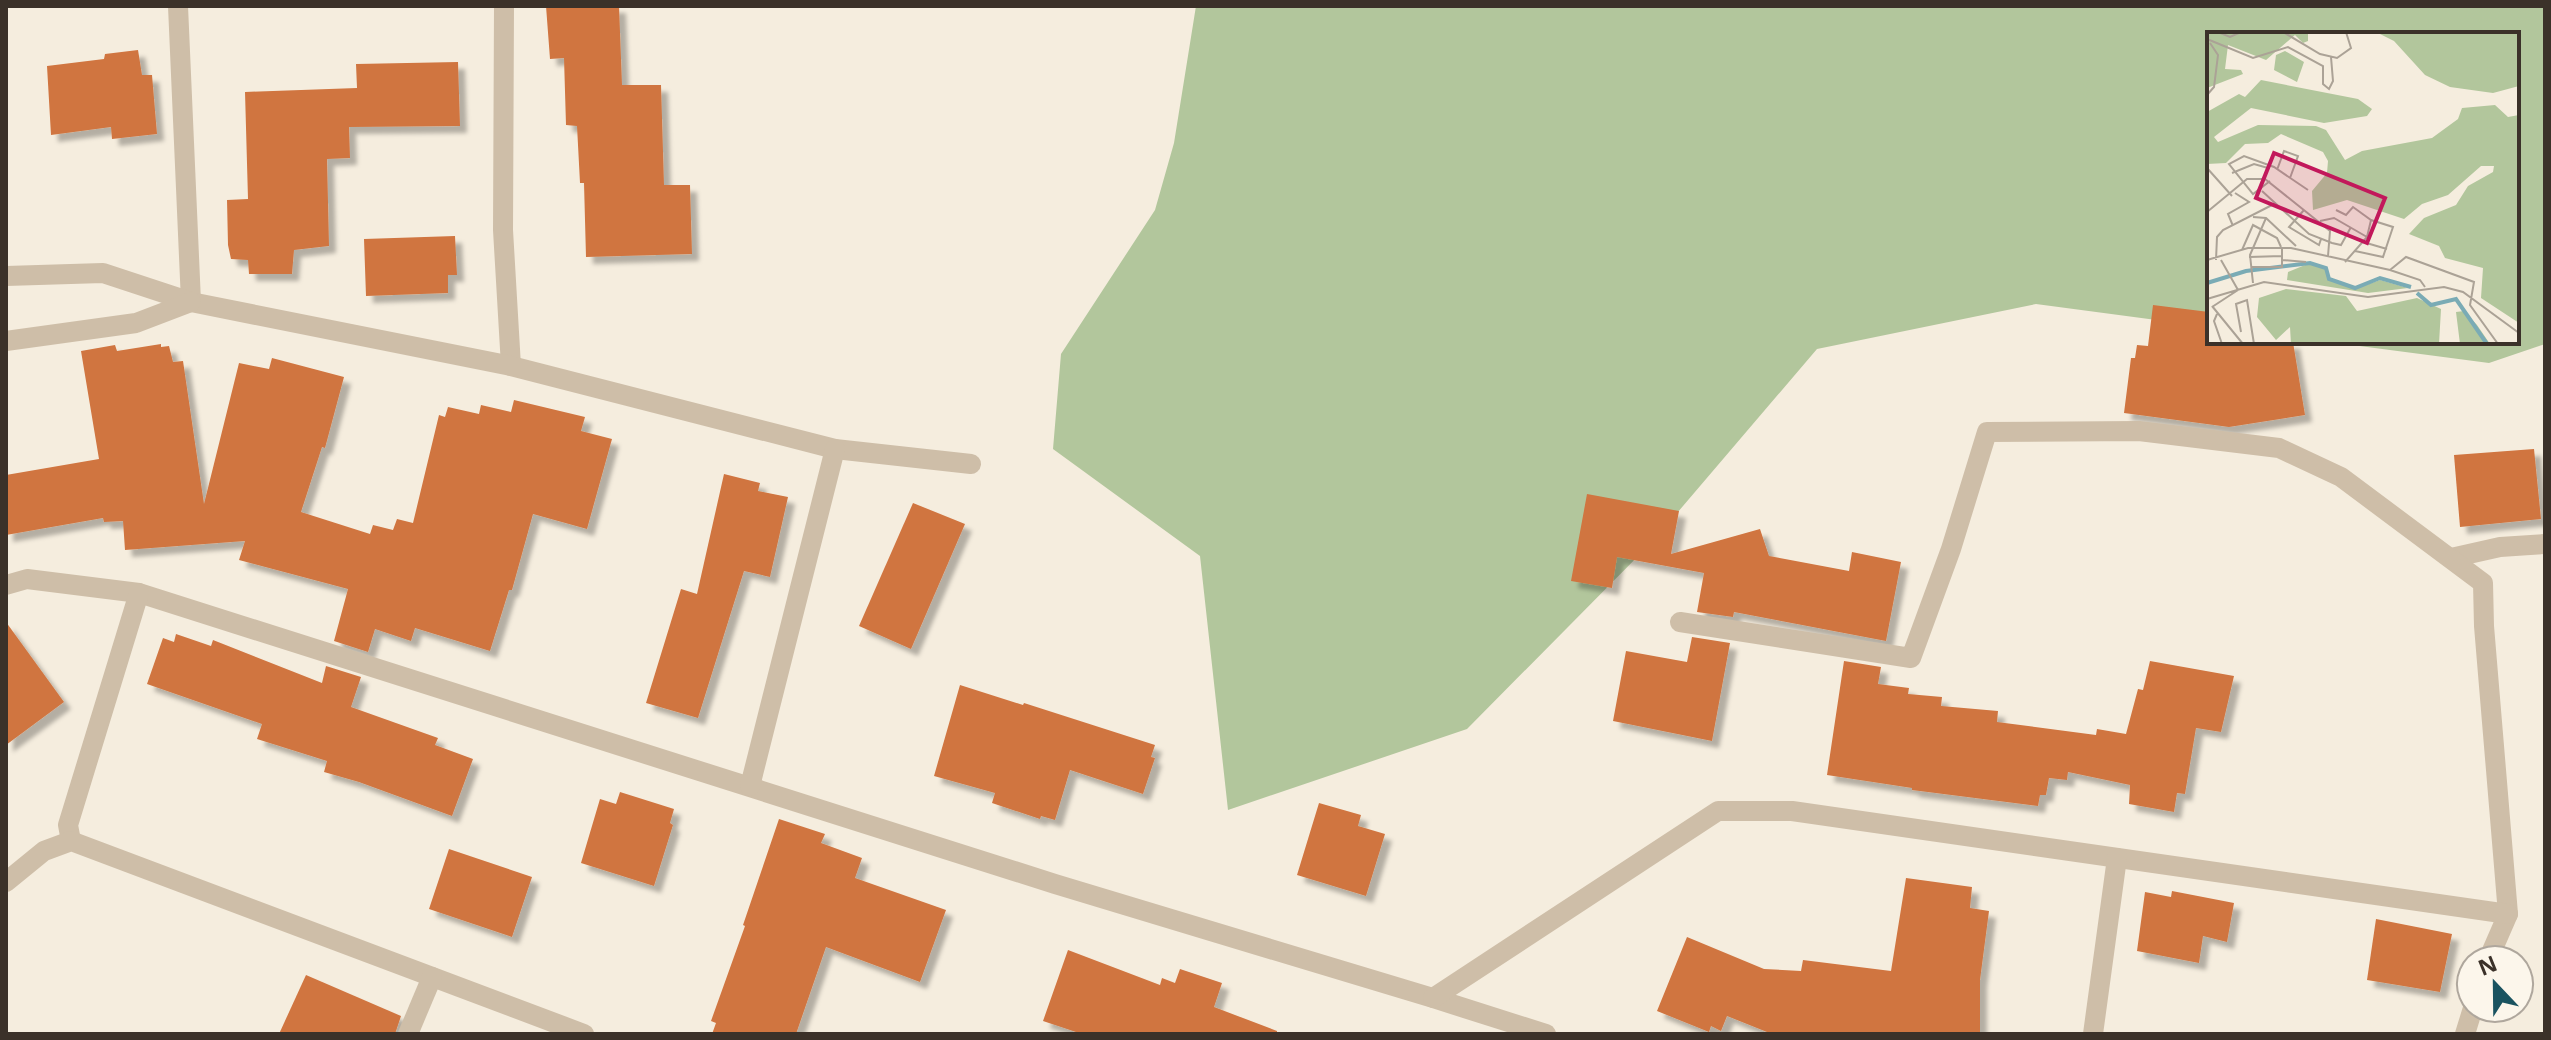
<svg xmlns="http://www.w3.org/2000/svg" width="2551" height="1040" viewBox="0 0 2551 1040" font-family="'Open Sans',sans-serif">
	<style>
		.green { fill: #b2c69c }
		.building { fill: #d07540; filter: url(#shadow) }
		.lines { fill: none; stroke-linecap: round; stroke-linejoin: round }
		.minor { stroke: #cebea8; stroke-width: 20 }
		.inset-river { fill: none; stroke: #7aabb5; stroke-width: 4 }
		.inset-road { fill: none; stroke: #aba296; stroke-width: 2 }
		.view { fill: #c2185b; fill-opacity: 0.15; stroke: #c2185b; stroke-width: 4 }
		.inset-edge { fill: none; stroke: #3b3129; stroke-width: 4 }
	</style>
	<defs>
		<filter id="shadow"><feDropShadow dx="7" dy="7" stdDeviation="2" flood-color="#0004"/></filter>
	</defs>
	<rect width="100%" height="100%" fill="#f5edde"/>
	<!-- green -->
	<polygon class="green" points="1196,6 2545,6 2545,344 2489,363 2329,342 2517,342 2517,34 2209,34 2209,327 2036,304 1817,349 1654,540 1467,729 1228,810 1200,556 1053,449 1061,354 1155,210 1174,143"/>
	<!-- building -->
	<g class="building">
		<polygon points="546,6 619,6 622,85 661,85 664,185 690,185 692,254 586,257 584,183 580,183 577,126 566,125 564,58 550,59"/>
		<polygon points="138,50 142,75 152,75 157,134 112,139 111,127 51,135 47,66 104,59 105,54"/>
		<polygon points="458,62 460,126 349,127 350,158 327,159 329,246 294,250 292,274 249,274 248,260 231,259 228,245 227,200 248,199 245,92 357,88 356,64"/>
		<polygon points="455,236 457,275 448,275 448,293 366,296 364,239"/>
		<polygon points="2153,305 2209,312 2209,342 2293,342 2305,415 2229,427 2124,413 2131,358 2135,358 2137,345 2148,346"/>
		<polygon points="161,344 161,347 169,346 173,362 183,361 204,504 239,363 269,369 272,358 344,377 325,448 322,447 301,512 370,534 373,525 393,530 397,519 413,523 439,415 445,417 448,407 479,414 481,405 511,412 514,400 585,417 581,431 612,439 587,529 533,514 512,590 509,590 490,651 415,628 411,641 375,629 368,652 334,641 348,589 239,560 245,541 125,550 123,521 104,522 103,518 6,535 6,475 99,459 81,351 115,345 117,351"/>
		<polygon points="2534,449 2541,519 2460,527 2454,455"/>
		<polygon points="724,474 760,483 758,491 788,497 770,577 744,571 698,718 646,703 681,589 697,594"/>
		<polygon points="1587,494 1679,511 1671,554 1760,529 1769,556 1849,571 1852,552 1901,562 1886,641 1734,612 1733,617 1697,612 1704,573 1617,557 1612,588 1571,581"/>
		<polygon points="913,503 965,524 911,649 859,626"/>
		<polygon points="6,622 64,702 6,745"/>
		<polygon points="176,634 211,646 213,640 322,683 326,666 361,677 351,707 438,738 435,745 473,759 452,816 359,782 324,772 327,761 257,739 262,724 147,684 163,638 174,642"/>
		<polygon points="1692,637 1730,643 1712,741 1613,721 1626,651 1687,662"/>
		<polygon points="1844,661 1881,667 1878,684 1909,688 1908,694 1942,697 1941,706 1998,711 1997,722 2096,735 2097,729 2126,734 2138,689 2143,690 2150,661 2234,676 2221,732 2196,728 2185,794 2177,793 2174,812 2129,804 2130,785 2068,772 2067,780 2049,778 2046,795 2040,795 2038,806 1912,790 1912,788 1827,775"/>
		<polygon points="960,685 1023,705 1024,703 1155,745 1151,757 1155,758 1143,794 1070,770 1055,820 1041,816 1040,819 992,803 995,793 934,776"/>
		<polygon points="620,792 674,809 670,823 673,825 654,886 581,863 600,799 616,804"/>
		<polygon points="1319,803 1361,815 1358,826 1385,834 1366,896 1297,875"/>
		<polygon points="779,819 825,834 821,843 862,858 855,878 946,910 920,982 826,947 796,1034 712,1034 716,1023 711,1021 745,926 743,925"/>
		<polygon points="449,849 532,877 512,937 429,909"/>
		<polygon points="1906,878 1972,887 1970,908 1989,911 1980,980 1980,1034 1772,1034 1727,1016 1721,1031 1711,1026 1709,1032 1657,1011 1687,937 1764,969 1801,971 1803,960 1891,971"/>
		<polygon points="2172,891 2234,903 2227,942 2203,936 2199,963 2137,951 2145,892 2171,897"/>
		<polygon points="2376,919 2452,934 2440,992 2367,980"/>
		<polygon points="1068,950 1160,985 1162,978 1175,983 1180,969 1222,983 1214,1007 1277,1031 1277,1034 1082,1034 1043,1021"/>
		<polygon points="306,975 401,1016 395,1034 279,1034"/>
	</g>
	<g class="lines">
		<!-- minor -->
		<g class="minor">
			<polyline points="178,6 191,302"/>
			<polyline points="504,6 503,230 511,366"/>
			<polyline points="6,276 103,273 191,302 511,366 835,449 971,464"/>
			<polyline points="6,341 136,323 191,302"/>
			<polyline points="2451,558 2500,547 2545,544"/>
			<polyline points="6,585 27,579 139,593 1055,884 1433,998 1546,1034"/>
			<polyline points="1680,622 1911,658 1951,549 1987,432 2139,431 2279,448 2341,477 2483,583 2484,626 2508,914 2488,960"/>
			<polyline points="750,786 835,449"/>
			<polyline points="71,841 68,825 139,593"/>
			<polyline points="6,882 44,851 71,841 584,1034"/>
			<polyline points="1433,998 1718,811 1792,811 2508,914"/>
			<polyline points="408,1034 432,977"/>
			<polyline points="2093,1034 2117,858"/>
			<polyline points="2465,1034 2473,1008"/>
		</g>
	</g>
	<!-- overview -->
	<g transform="translate(2207 32)">
		<rect width="312" height="312" fill="#f5edde"/>
		<path d="M 0,0 L 101,0 L 101,9 L 96,11 L 88,3 L 59,28 L 21,13 L 18,37 L 34,38 L 36,42 L 0,56 ZM 169,0 L 312,0 L 312,54 L 286,61 L 243,55 L 218,43 L 187,9 ZM 78,19 L 97,30 L 90,50 L 67,38 L 69,23 ZM 54,48 L 151,67 L 165,77 L 160,84 L 117,91 L 44,76 L 7,105 L 11,110 L 51,93 L 109,94 L 119,98 L 138,128 L 155,119 L 225,106 L 251,87 L 255,76 L 288,73 L 301,85 L 312,83 L 312,291 L 274,266 L 276,236 L 238,226 L 232,214 L 202,202 L 217,186 L 249,173 L 261,154 L 286,140 L 287,134 L 274,134 L 241,163 L 215,172 L 197,187 L 140,168 L 106,178 L 105,159 L 120,141 L 121,129 L 116,120 L 74,102 L 61,111 L 38,112 L 19,131 L 0,132 L 0,80 L 32,62 L 38,65 ZM 103,231 L 119,236 L 122,247 L 148,257 L 173,248 L 201,256 L 161,261 L 80,248 L 81,240 ZM 79,257 L 139,264 L 150,279 L 210,266 L 234,277 L 232,312 L 84,312 L 83,295 L 69,308 L 50,285 L 52,266 ZM 257,279 L 270,293 L 283,312 L 253,312 L 249,280 Z" fill="#b2c69c"/>
		<path class="inset-river" d="M 0,251 L 39,239 L 103,231 L 119,236 L 122,247 L 148,256 L 173,246 L 204,255M 210,261 L 224,273 L 249,267 L 280,312"/>
		<path class="inset-road" d="M 11,0 L 23,5 L 34,0M 76,0 L 113,22 L 130,26 L 144,16 L 139,0M 0,7 L 46,26 L 81,15 L 116,34 L 116,52 L 122,57 L 126,49 L 124,25M 0,63 L 7,55 L 11,23 L 3,11M 0,136 L 25,164M 70,138 L 77,119 L 91,124 L 83,146M 25,141 L 47,132 L 61,136M 63,149 L 46,162 L 22,132 L 37,124 L 67,135 L 101,158M 55,159 L 102,202 L 125,211 L 134,213 L 144,195M 97,178 L 82,195 L 112,213 L 114,207M 129,178 L 139,183 L 146,175 L 164,188 L 186,195 L 176,225 L 148,219M 0,180 L 40,147 L 58,147 L 123,199 L 121,224M 46,185 L 59,186 L 89,214M 113,189 L 127,186 L 160,205M 26,194 L 21,182 L 42,170 L 28,161M 156,210 L 180,217M 35,218 L 46,193 L 70,206 L 74,215M 42,225 L 75,224M 0,228 L 41,216 L 84,216 L 183,238 L 213,248 L 218,255M 9,228 L 10,205 L 16,198 L 69,171M 75,228 L 99,230M 138,230 L 160,205 L 164,188M 44,235 L 75,235 L 75,215M 183,238 L 199,225 L 267,250 L 263,273 L 291,312M 46,251 L 43,223 L 59,186M 0,267 L 57,250 L 161,265 L 237,255 L 256,260 L 312,301M 5,274 L 36,312M 5,275 L 31,258 L 14,228M 10,282 L 7,289 L 15,312M 34,300 L 29,272 L 40,268 L 47,312"/>
		<path class="view" d="M 67,121 L 178,166 L 160,211 L 49,166 Z"/>
		<rect width="312" height="312" class="inset-edge"/>
	</g>
	<!-- border -->
	<rect width="2551" height="1040" fill="none" stroke="#3b3129" stroke-width="16"/>
	<!-- north arrow -->
	<g transform="translate(2495 984) rotate(338)"><circle r="38" fill="#fcf6eb" stroke="#afa79d" stroke-width="2"/>
	<path d="M0-6L14 30L0 20L-14 30Z" fill="#1a5360"/>
	<text y="-12" font-size="22" font-weight="bold" text-anchor="middle" fill="#3b3129">N</text>
	</g>
</svg>
